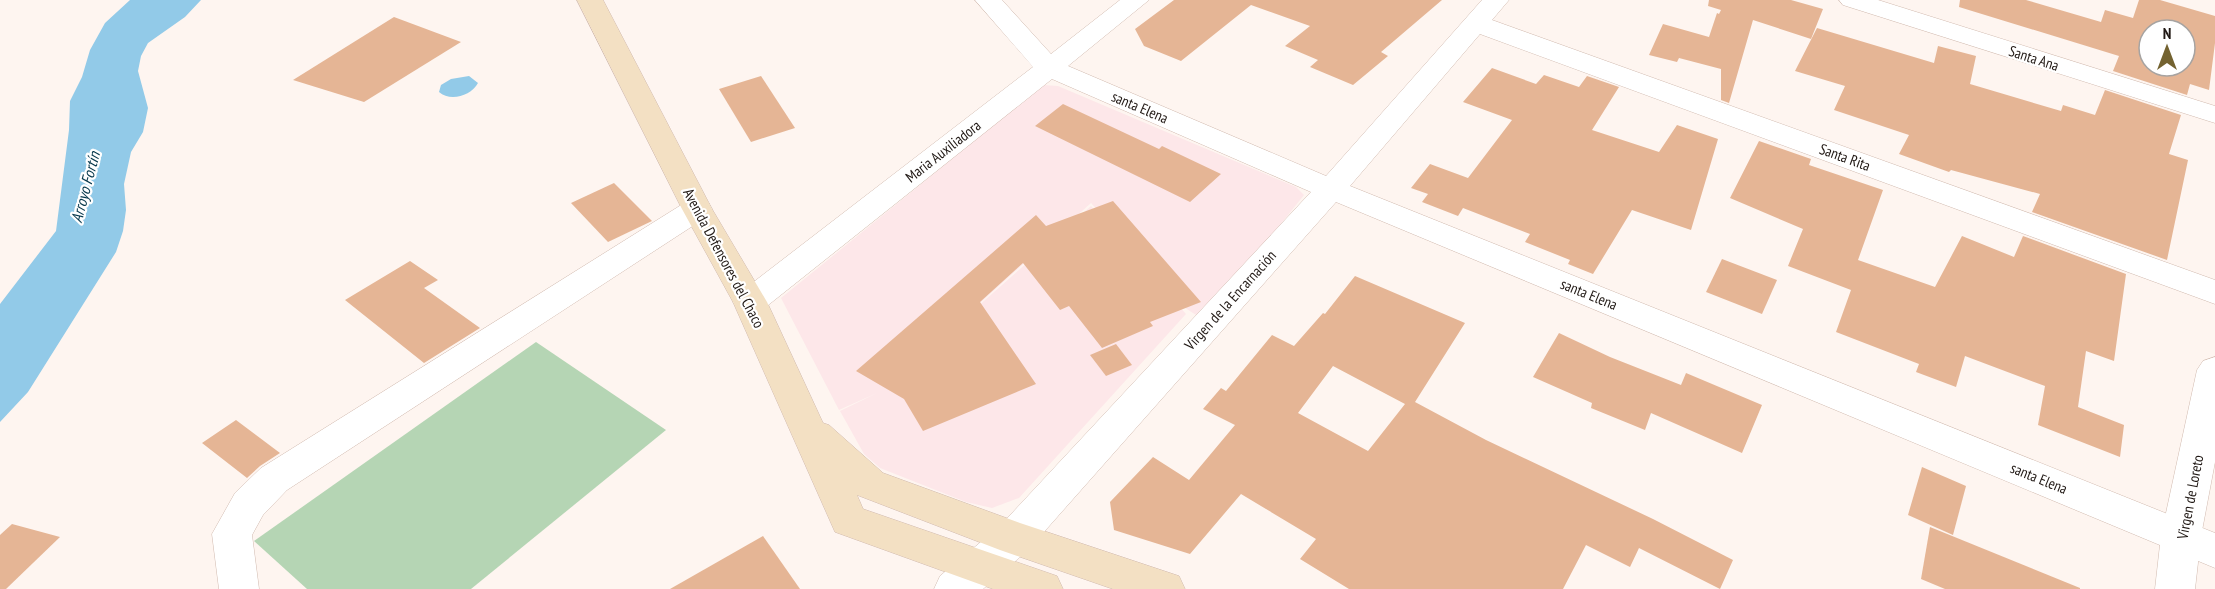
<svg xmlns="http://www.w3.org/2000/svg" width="2215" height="589" viewBox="0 0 2215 589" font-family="'PT Sans Narrow',sans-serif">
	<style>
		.industrial { fill: #fde7e9 }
		.green { fill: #b5d5b4 }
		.water { fill: #92cae8 }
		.building { fill: #e5b595; fill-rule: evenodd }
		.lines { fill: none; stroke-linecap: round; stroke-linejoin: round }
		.minor-casing { stroke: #d1baaf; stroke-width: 1 }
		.tertiary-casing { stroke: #d1baaf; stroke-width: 1 }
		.secondary-casing { stroke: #d1baaf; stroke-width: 1 }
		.minor { fill: #fff; fill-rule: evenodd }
		.tertiary { fill: #fff; fill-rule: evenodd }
		.secondary { fill: #f3e0c3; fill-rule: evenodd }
		.labels { text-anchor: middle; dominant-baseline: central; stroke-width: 4.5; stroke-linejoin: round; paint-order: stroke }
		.street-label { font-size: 15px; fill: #211915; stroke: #fff }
		.water-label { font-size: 16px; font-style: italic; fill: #05374b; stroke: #fff }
	</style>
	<rect width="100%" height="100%" fill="#fef5f0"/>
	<!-- industrial -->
	<polygon class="industrial" points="1043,85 1058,86 1296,187 1304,195 1204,320 1182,306 1091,203 888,386 1091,206 1186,314 1019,498 992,508 966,502 880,468 864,454 840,411 877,393 839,410 781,298"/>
	<!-- green -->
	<polygon class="green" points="536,342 666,430 471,589 307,589 254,541"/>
	<!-- water -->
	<g class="water">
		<polygon points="130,0 201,0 185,17 148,43 141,56 138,71 148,108 143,132 131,152 124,184 126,210 123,231 116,252 28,392 0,422 0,304 56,231 69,130 70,101 82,77 90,50 105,23"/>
		<path d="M 469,76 L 478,83 C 471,96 450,102 439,92 L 441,85 L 451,79 Z"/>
	</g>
	<!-- building -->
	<g class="building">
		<polygon points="1174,0 1442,0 1381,52 1388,56 1353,85 1310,67 1318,60 1285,46 1310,26 1251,5 1181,61 1144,46 1135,29"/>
		<polygon points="1709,0 1791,0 1823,9 1811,39 1753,20 1729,103 1721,100 1721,69 1679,58 1677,62 1649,55 1663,24 1709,37 1717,13 1719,14 1721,10 1708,6"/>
		<path d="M 1960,0 L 2026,0 L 2101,22 L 2105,10 L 2133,18 L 2139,0 L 2160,0 L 2215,16 L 2215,43 L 2209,90 L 2190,84 L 2187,95 L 2113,71 L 2119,56 L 1959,7 ZM 2149,30 L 2185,30 L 2185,66 L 2149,66 Z"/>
		<polygon points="394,17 461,42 364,102 293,80"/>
		<polygon points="1817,28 1934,63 1938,46 1976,56 1970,84 2061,111 2063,105 2095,115 2105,90 2181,115 2169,154 2188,160 2167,260 2032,212 2040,194 1951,170 1949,172 1899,154 1909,135 1834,110 1845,86 1795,71"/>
		<polygon points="1492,68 1536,84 1544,75 1579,87 1587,76 1619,87 1592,130 1659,152 1677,125 1718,139 1691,230 1632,210 1593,274 1568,264 1570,260 1525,242 1530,234 1463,208 1458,216 1422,202 1428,194 1411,188 1430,164 1468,178 1512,120 1463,102"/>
		<polygon points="761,76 795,128 751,142 719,89"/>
		<polygon points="1063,104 1159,149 1162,146 1221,174 1190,202 1035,126"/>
		<polygon points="1759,141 1811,159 1809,165 1883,190 1858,260 1935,287 1962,236 2014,257 2023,236 2126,274 2114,361 2086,351 2078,407 2124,425 2120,457 2038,425 2045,386 1965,356 1956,387 1916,372 1919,364 1836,332 1851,290 1788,266 1803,229 1730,198"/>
		<polygon points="614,183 652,221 608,242 571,203"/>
		<polygon points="1113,201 1201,302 1150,322 1153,326 1102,348 1069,306 1060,310 1023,263 980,302 1036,384 923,431 904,399 856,371 1036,215 1046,226"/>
		<polygon points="1722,259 1777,280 1762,314 1706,292"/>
		<polygon points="410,261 438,280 424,288 480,328 424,363 345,300"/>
		<path d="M 1355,276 L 1465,323 L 1415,402 L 1486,440 L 1653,519 L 1733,560 L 1720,589 L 1639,548 L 1630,567 L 1586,545 L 1563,589 L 1349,589 L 1300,559 L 1316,539 L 1241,494 L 1190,554 L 1114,530 L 1110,502 L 1153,457 L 1189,480 L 1235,425 L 1203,409 L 1221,388 L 1226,391 L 1272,335 L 1294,346 L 1323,313 L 1325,314 ZM 1333,366 L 1405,404 L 1368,451 L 1298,413 Z"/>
		<polygon points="1559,333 1610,357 1681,385 1686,373 1762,405 1742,453 1651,413 1645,430 1591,408 1592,403 1533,377"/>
		<polygon points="1116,344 1132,365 1106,376 1090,355"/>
		<polygon points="236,420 280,453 260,466 247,478 202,443"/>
		<polygon points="1922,467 1966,486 1953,535 1908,515"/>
		<polygon points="12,524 60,537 6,589 0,589 0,535"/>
		<polygon points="1930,527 2080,588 2080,589 1945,589 1921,579"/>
		<polygon points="763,536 800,589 670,589"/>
	</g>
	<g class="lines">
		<!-- minor casing -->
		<g class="minor-casing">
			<g id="minor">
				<polygon points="975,0 1002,0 1051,54 1120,0 1149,0 1068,66 1326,176 1482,0 1509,0 1492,20 2215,280 2215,304 1480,34 1350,186 2215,533 2215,568 1336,202 1028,550 983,589 934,589 940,576 1000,526 1311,192 1052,79 762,310 750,314 738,310 733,302 738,294 1033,67"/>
				<polygon points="1839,0 1878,0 2215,106 2215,123 1843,5"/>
				<polygon points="697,199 708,202 712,209 708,216 287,490 263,515 252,535 259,589 219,589 212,534 235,493 261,468 686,202"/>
			</g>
		</g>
		<!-- tertiary casing -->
		<g class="tertiary-casing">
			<polygon id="tertiary" points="2215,357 2215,462 2201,536 2195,589 2155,589 2161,536 2197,370 2203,361"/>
		</g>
		<!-- secondary casing -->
		<g class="secondary-casing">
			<polygon id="secondary" points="577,0 603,0 712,209 767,302 823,423 829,425 883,473 1020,523 1179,576 1185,589 1113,589 1000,550 857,495 863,509 1057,576 1063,589 993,589 835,532 733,302 682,209"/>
		</g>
		<!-- minor -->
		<use href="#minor" class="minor"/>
		<!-- tertiary -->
		<use href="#tertiary" class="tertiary"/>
		<!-- secondary -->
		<use href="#secondary" class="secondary"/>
	</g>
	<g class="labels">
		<!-- street labels -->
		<g class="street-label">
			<text transform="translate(2034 58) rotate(18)">Santa Ana</text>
			<text transform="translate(1140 107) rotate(23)">santa Elena</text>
			<text transform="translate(943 151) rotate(-38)">Maria Auxiliadora</text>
			<text transform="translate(1845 157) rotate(20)">Santa Rita</text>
			<text transform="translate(724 258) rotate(62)">Avenida Defensores del Chaco</text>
			<text transform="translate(1589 294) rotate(22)">santa Elena</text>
			<text transform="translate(1230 300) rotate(-48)">Virgen de la Encarnación</text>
			<text transform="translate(2039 478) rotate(22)">santa Elena</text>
			<text transform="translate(2190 497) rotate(-79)">Virgen de Loreto</text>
		</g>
		<!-- water labels -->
		<g class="water-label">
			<text transform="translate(85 187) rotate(-75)">Arroyo Fortín</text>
		</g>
	</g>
	<!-- north arrow -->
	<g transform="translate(2167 48)"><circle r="28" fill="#ffffff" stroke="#a6a3a1" stroke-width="1.5"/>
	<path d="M0-4.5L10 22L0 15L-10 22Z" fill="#736230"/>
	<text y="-9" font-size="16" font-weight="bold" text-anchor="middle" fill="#211915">N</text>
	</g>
</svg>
